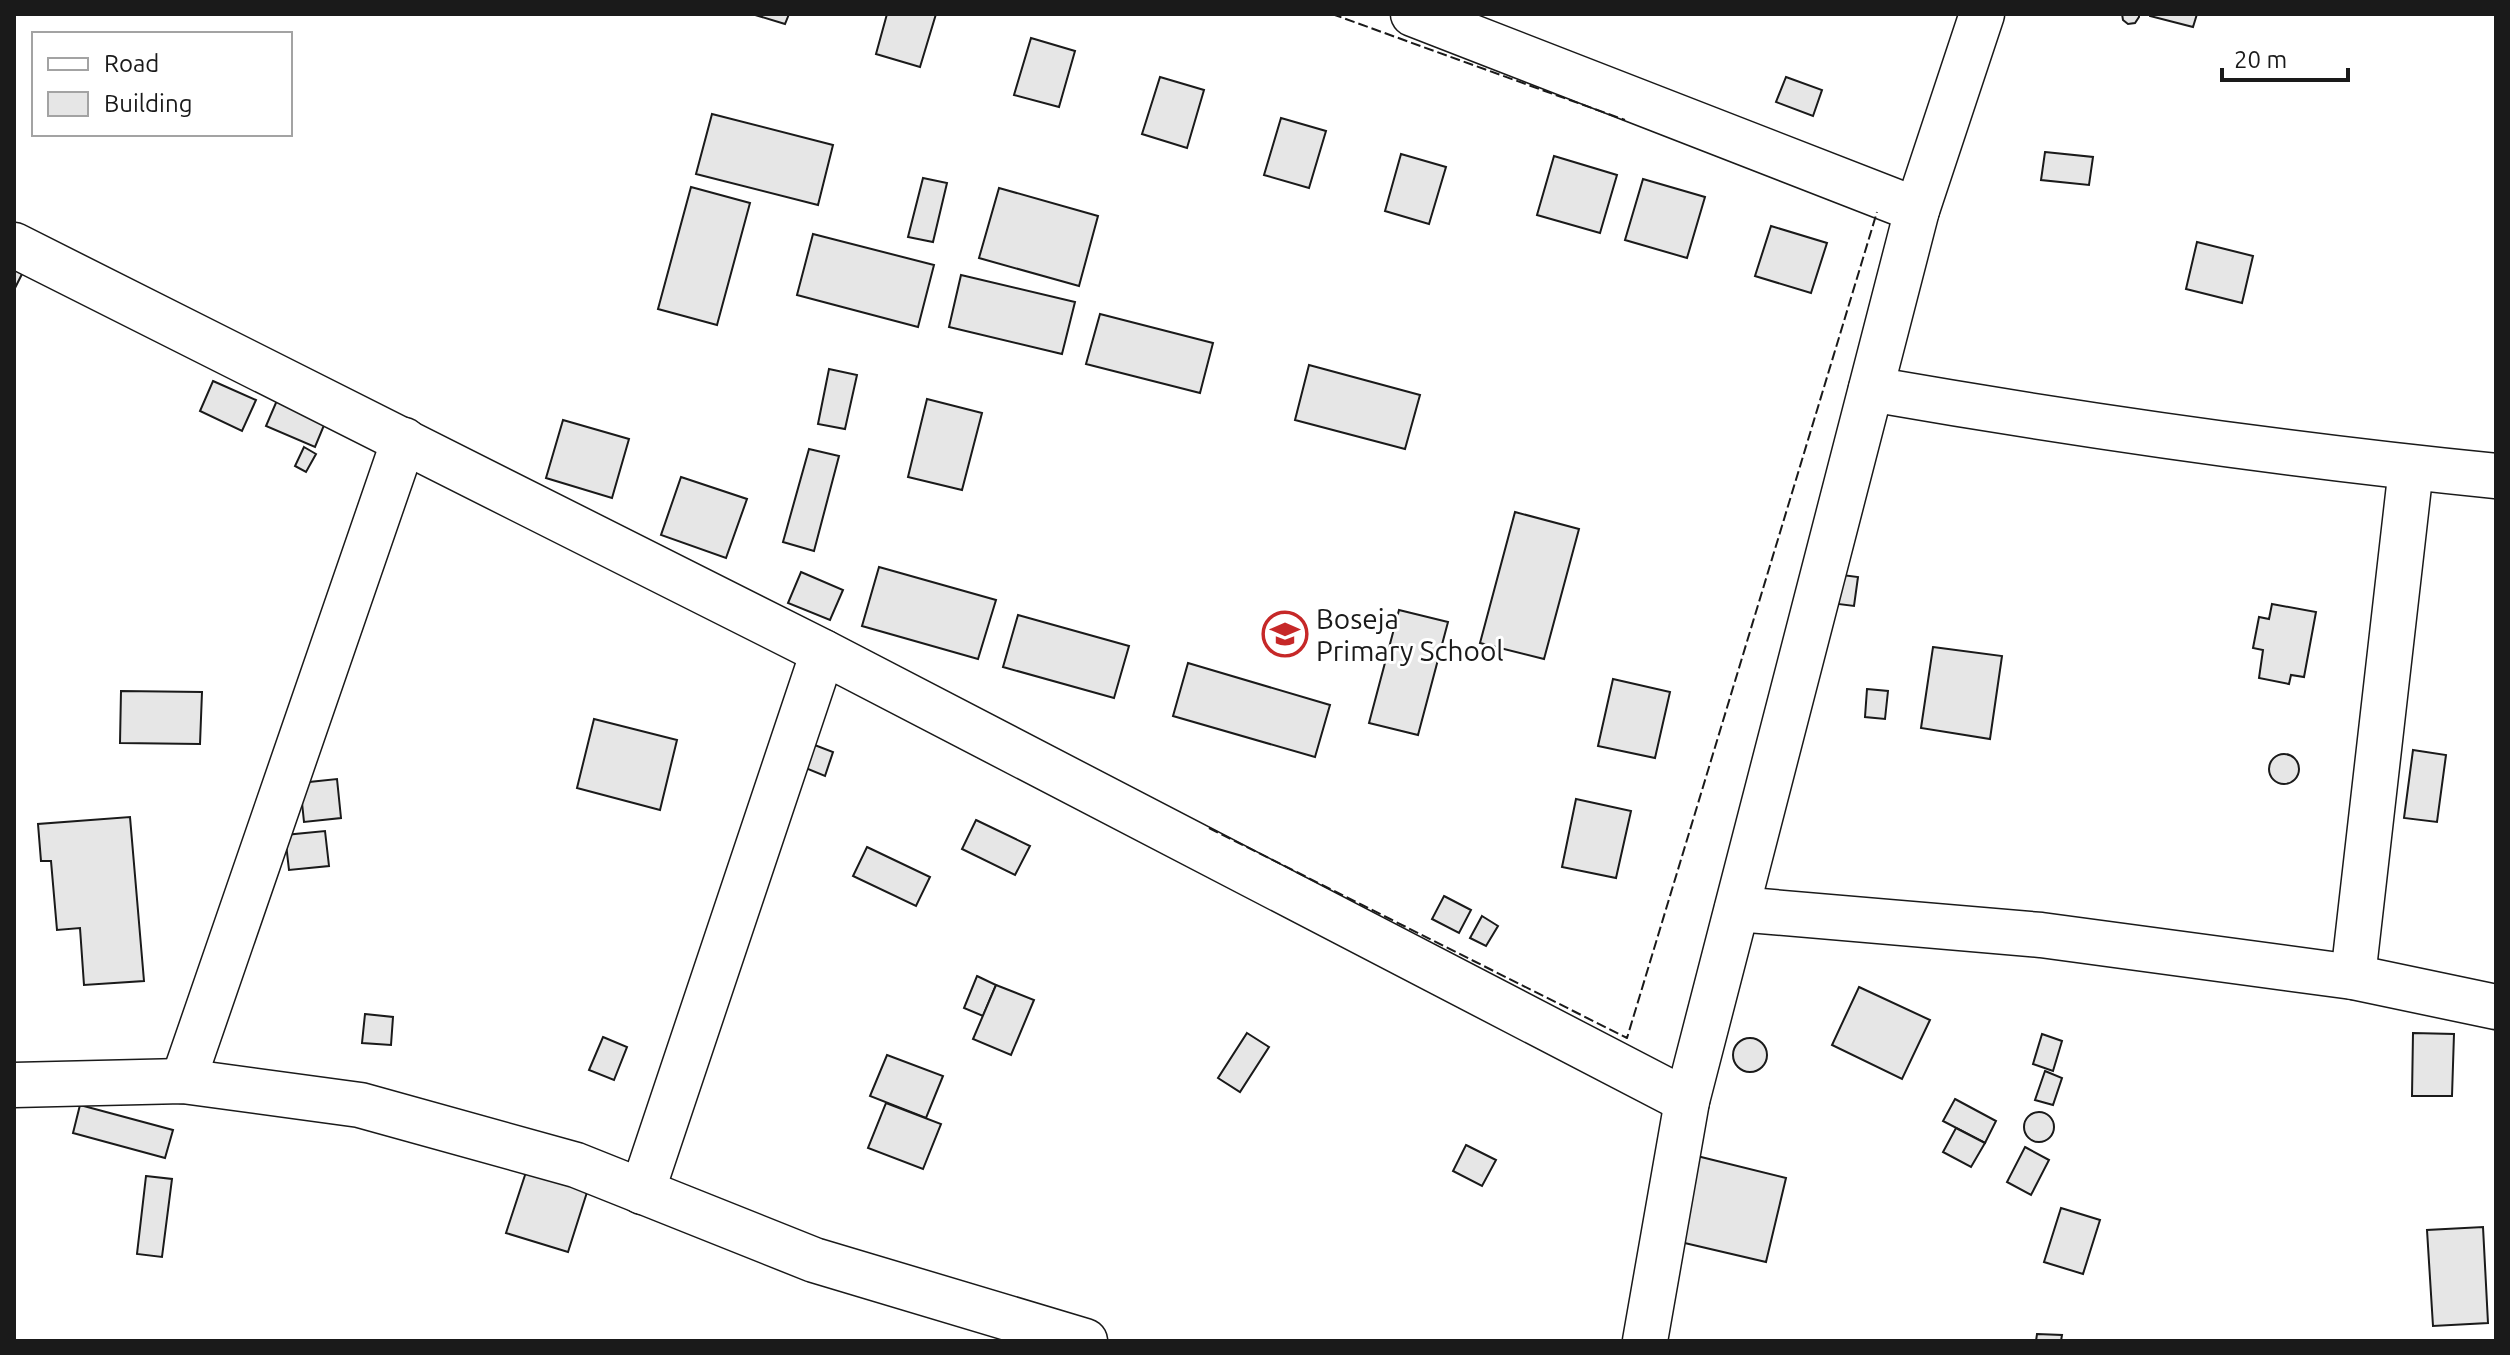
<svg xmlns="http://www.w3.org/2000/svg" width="2510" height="1355" viewBox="0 0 2510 1355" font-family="Ubuntu,sans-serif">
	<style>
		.building { fill: #e6e6e6; stroke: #1a1a1a; stroke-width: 2 }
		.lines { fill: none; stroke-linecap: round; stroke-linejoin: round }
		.minor-casing { stroke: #1a1a1a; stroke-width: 47 }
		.minor { stroke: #fff; stroke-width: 44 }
		.fence { stroke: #1a1a1a; stroke-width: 2; stroke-dasharray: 10 4; stroke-linecap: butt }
		.labels { text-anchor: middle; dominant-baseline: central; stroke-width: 6; stroke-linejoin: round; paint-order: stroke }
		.poi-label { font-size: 28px; fill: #1a1a1a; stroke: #fff; text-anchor: start }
	</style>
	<rect width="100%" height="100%" fill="#fff"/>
	<!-- building -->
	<g class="building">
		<polygon points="752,14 789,14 785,24"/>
		<polygon points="887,14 936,14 920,67 876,54"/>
		<polygon points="2122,14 2139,14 2139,17 2135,23 2128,24 2123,20"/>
		<polygon points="2150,14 2197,14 2193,27 2150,16"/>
		<polygon points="1031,38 1075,51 1059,107 1014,95"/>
		<polygon points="1160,77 1204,90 1187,148 1142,134"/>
		<polygon points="1786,77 1822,90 1813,116 1776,102"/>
		<polygon points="712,114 833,145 818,205 696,174"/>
		<polygon points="1281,118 1326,131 1309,188 1264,175"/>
		<polygon points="2045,152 2093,157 2089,185 2041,180"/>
		<polygon points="1401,154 1446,167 1429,224 1385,211"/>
		<polygon points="1554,156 1617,175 1600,233 1537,215"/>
		<polygon points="923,178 947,183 933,242 908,237"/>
		<polygon points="1643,179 1705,197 1687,258 1625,240"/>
		<polygon points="691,187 750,203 717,325 658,309"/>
		<polygon points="999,188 1098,216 1079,286 979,258"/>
		<polygon points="1771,226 1827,243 1811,293 1755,276"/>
		<polygon points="813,234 934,265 918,327 797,295"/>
		<polygon points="2197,242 2253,256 2242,303 2186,289"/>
		<polygon points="14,269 22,274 14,290"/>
		<polygon points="961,275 1075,302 1062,354 949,327"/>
		<polygon points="1100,314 1213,343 1200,393 1086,364"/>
		<polygon points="1309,365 1420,395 1405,449 1295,420"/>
		<polygon points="829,369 857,375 845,429 818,424"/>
		<polygon points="213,381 256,400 242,431 200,411"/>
		<polygon points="278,398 327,418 315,447 266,426"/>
		<polygon points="927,399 982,413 962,490 908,477"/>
		<polygon points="563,420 629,439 612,498 546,478"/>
		<polygon points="304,447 316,454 306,472 295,466"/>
		<polygon points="809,449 839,456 814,551 783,542"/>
		<polygon points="681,477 747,499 726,558 661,535"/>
		<polygon points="1515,512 1579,529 1544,659 1480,643"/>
		<polygon points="879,567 996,600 978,659 862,626"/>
		<polygon points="801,572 843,590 830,620 788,603"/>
		<polygon points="1842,575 1858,577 1854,606 1838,604"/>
		<polygon points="2272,604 2316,612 2304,677 2291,675 2289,684 2259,678 2263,650 2253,648 2259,617 2269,619"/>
		<polygon points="1399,610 1448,622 1418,735 1369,723"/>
		<polygon points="1018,615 1129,646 1114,698 1003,667"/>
		<polygon points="1933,647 2002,656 1990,739 1921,728"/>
		<polygon points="1188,663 1330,705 1315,757 1173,716"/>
		<polygon points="1613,679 1670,692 1655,758 1598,746"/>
		<polygon points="1867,689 1888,691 1885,719 1865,717"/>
		<polygon points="121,691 202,692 200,744 120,743"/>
		<polygon points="594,719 677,740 660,810 577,788"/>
		<polygon points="812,744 833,752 825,776 803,767"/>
		<polygon points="2413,750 2446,755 2437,822 2404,818"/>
		<circle cx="2284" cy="769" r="15"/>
		<polygon points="337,779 341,818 304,822 300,783"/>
		<polygon points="1576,799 1631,811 1616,878 1562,867"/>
		<polygon points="130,817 144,981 84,985 80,928 57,930 51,861 41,861 38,824"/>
		<polygon points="976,820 1030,846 1015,875 962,849"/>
		<polygon points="325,831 329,866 289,870 285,835"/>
		<polygon points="867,847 930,877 916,906 853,876"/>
		<polygon points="1444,896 1471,910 1459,933 1432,919"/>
		<polygon points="1482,916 1498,926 1486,946 1470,938"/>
		<polygon points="977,976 996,985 983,1016 964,1008"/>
		<polygon points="996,985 1034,1000 1011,1055 973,1039"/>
		<polygon points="1859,987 1930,1020 1902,1079 1832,1045"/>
		<polygon points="365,1014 393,1017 391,1045 362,1043"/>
		<polygon points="1247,1033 1269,1047 1240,1092 1218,1078"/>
		<polygon points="2413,1033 2454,1034 2452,1096 2412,1096"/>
		<polygon points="2042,1034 2062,1041 2053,1071 2033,1064"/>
		<polygon points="603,1037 627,1047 614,1080 589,1070"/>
		<circle cx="1750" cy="1055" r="17"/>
		<polygon points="887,1055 943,1076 926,1118 870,1096"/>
		<polygon points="2045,1071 2062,1078 2053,1105 2035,1100"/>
		<polygon points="1955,1099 1996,1121 1985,1143 1943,1121"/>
		<polygon points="886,1103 941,1124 923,1169 868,1148"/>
		<polygon points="80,1105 173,1130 165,1158 73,1133"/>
		<circle cx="2039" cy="1127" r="15"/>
		<polygon points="1956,1128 1985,1143 1971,1167 1943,1152"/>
		<polygon points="1466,1145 1496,1160 1482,1186 1453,1171"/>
		<polygon points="2025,1147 2049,1160 2031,1195 2007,1182"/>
		<polygon points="1697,1156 1786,1178 1766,1262 1676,1241"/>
		<polygon points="528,1166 589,1186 568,1252 506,1233"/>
		<polygon points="146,1176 172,1179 162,1257 137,1254"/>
		<polygon points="2061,1208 2100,1220 2083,1274 2044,1262"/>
		<polygon points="2483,1227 2488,1323 2433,1326 2427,1230"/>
		<polygon points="2037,1334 2062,1335 2061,1341 2036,1341"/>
	</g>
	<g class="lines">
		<!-- minor casing -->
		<g class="minor-casing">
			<g id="minor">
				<polyline points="1413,14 1917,210"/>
				<polyline points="14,245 823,652 1687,1101"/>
				<path d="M 1871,389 C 2078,425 2286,455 2496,476"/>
				<polyline points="1737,909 2041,935 2353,977 2496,1007"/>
				<polyline points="2353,977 2411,468"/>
				<polyline points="183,1081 404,440"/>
				<polyline points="14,1085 183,1081 360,1105 576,1165 814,1260 1085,1341"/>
				<polyline points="642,1192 823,652"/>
				<polyline points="1645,1341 1687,1101 1917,210 1982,14"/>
			</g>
		</g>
		<!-- minor -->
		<use href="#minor" class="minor"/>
		<!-- fence -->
		<g class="fence">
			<polyline points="1332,14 1625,120"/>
			<polyline points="1209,828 1627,1038 1877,212"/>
		</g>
	</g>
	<!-- icons -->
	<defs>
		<g id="school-ring" transform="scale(2.3)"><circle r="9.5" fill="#fff" stroke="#c62828" stroke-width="1.5"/><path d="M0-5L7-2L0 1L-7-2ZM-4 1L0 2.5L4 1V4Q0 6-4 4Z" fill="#c62828"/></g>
	</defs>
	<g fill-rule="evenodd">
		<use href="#school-ring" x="1285" y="634"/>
	</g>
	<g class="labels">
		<!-- poi labels -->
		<g class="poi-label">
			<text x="1316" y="618">Boseja<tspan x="1316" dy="32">Primary School</tspan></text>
		</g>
	</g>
	<!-- border -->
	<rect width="2510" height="1355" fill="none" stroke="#1a1a1a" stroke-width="32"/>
	<!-- legend -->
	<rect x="32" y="32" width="260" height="104" fill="#ffffff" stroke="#a3a3a3" stroke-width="2"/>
	<rect x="48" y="58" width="40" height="12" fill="#ffffff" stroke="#a3a3a3" stroke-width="2"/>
	<text x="104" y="72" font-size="24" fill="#1a1a1a">Road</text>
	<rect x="48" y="92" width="40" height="24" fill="#e6e6e6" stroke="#a3a3a3" stroke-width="2"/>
	<text x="104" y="112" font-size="24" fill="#1a1a1a">Building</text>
	<!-- scale -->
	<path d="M2222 68v12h126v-12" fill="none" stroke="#1a1a1a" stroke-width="4"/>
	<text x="2234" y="68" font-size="24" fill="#1a1a1a" stroke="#ffffff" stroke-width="6" paint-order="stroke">20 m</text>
</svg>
